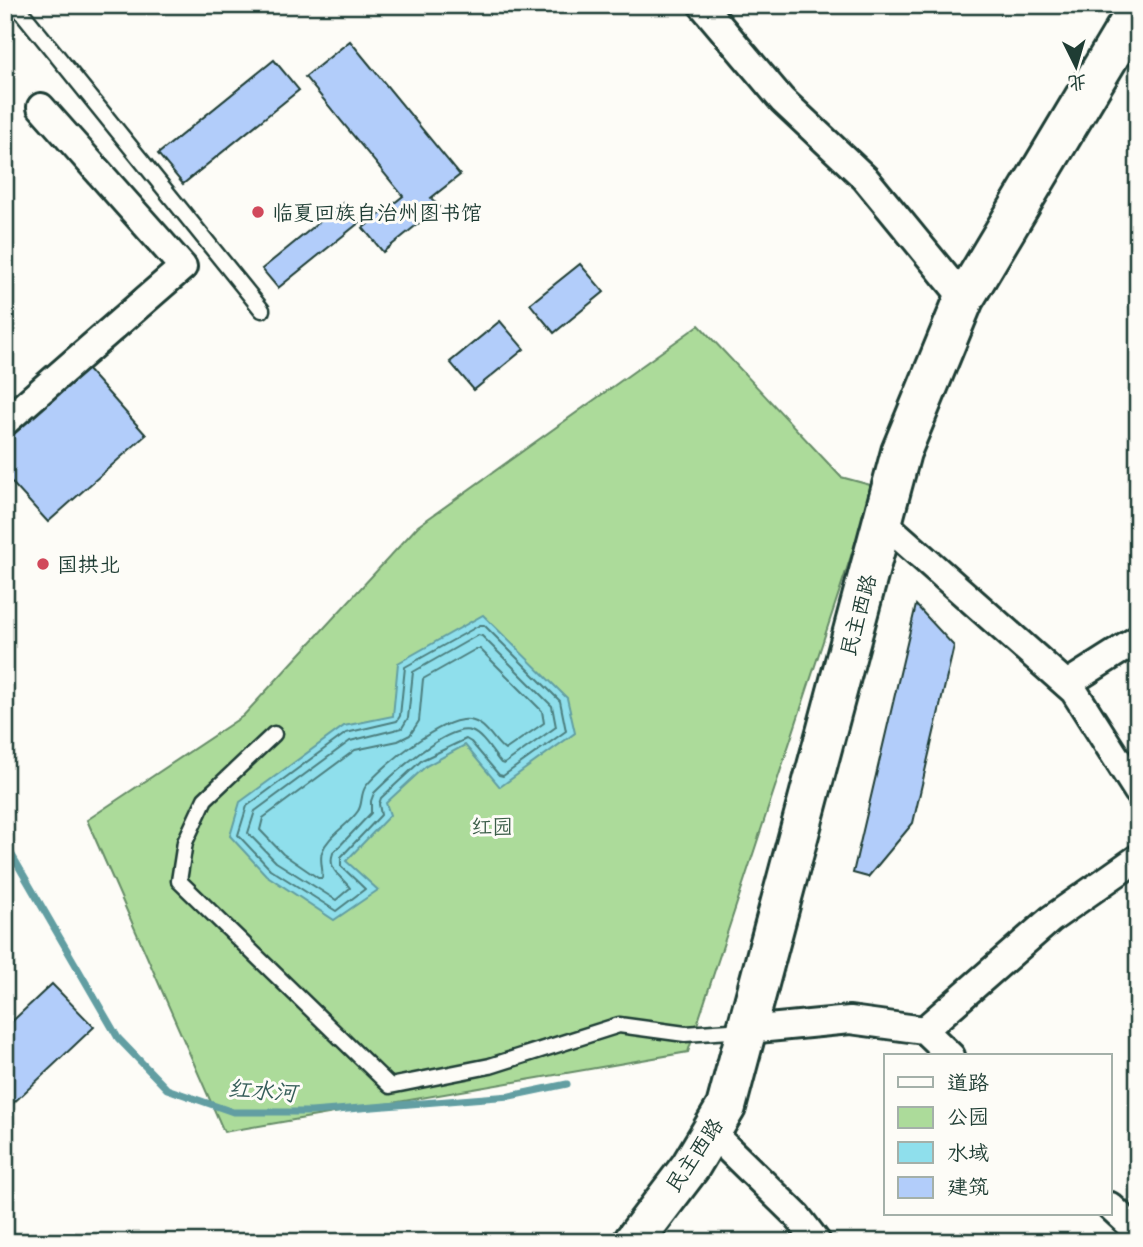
<svg xmlns="http://www.w3.org/2000/svg" width="1143" height="1247" viewBox="0 0 1143 1247" font-family="'Patrick Hand','LXGW WenKai TC',sans-serif">
	<style>
		.green { fill: #acdb9a; stroke: #668c67; stroke-width: 2 }
		.water { fill: #8fdfec; stroke: #629ea2; stroke-width: 2 }
		.lines { fill: none; stroke-linecap: round; stroke-linejoin: round }
		.shore { stroke: #4c7e7e; stroke-width: 2 }
		.stream { stroke: #629ea2; stroke-width: 7 }
		.building { fill: #b2cdfa; stroke: #1f3d34; stroke-width: 2 }
		.lane-casing { stroke: #1f3d34; stroke-width: 19 }
		.street-casing { stroke: #1f3d34; stroke-width: 32 }
		.primary-casing { stroke: #1f3d34; stroke-width: 44 }
		.lane { stroke: #fdfcf7; stroke-width: 14 }
		.street { stroke: #fdfcf7; stroke-width: 26 }
		.primary { stroke: #fdfcf7; stroke-width: 38 }
		.poi-dot { fill: #d1495b; stroke: #fdfcf7; stroke-width: 2.5 }
		.labels { text-anchor: middle; dominant-baseline: central; stroke-width: 6; stroke-linejoin: round; paint-order: stroke }
		.poi-label { font-size: 21px; fill: #1f3d34; stroke: #fdfcf7; text-anchor: start }
		.street-label { font-size: 21px; fill: #1f3d34; stroke: #fdfcf7 }
		.park-label { font-size: 21px; fill: #3b5d48; stroke: #fdfcf7 }
		.water-label { font-size: 23px; font-style: italic; fill: #355d59; stroke: #fdfcf7 }
	</style>
	<rect width="100%" height="100%" fill="#fdfcf7"/>
	<filter id="ink" filterUnits="userSpaceOnUse"><feTurbulence type="fractalNoise" baseFrequency=".0143" numOctaves="2"/><feDisplacementMap in="SourceGraphic" scale="14" xChannelSelector="R" yChannelSelector="G"/><feConvolveMatrix kernelMatrix="1 2 1 2 8 2 1 2 1" color-interpolation-filters="sRGB"/></filter>
	<g filter="url(#ink)">
		<!-- green -->
		<polygon class="green" points="699,325 841,477 874,486 688,1052 224,1132 87,820 243,716 418,526"/>
		<!-- water -->
		<polygon class="water" points="483,615 567,698 575,733 500,787 465,745 426,766 386,803 390,815 346,861 378,890 334,920 266,875 230,836 240,802 344,726 393,716 398,663"/>
		<g class="lines">
			<!-- shore -->
			<g class="shore">
				<polygon points="480,625 484,625 560,701 566,731 503,776 499,775 471,742 466,739 422,760 381,798 379,804 381,815 341,857 341,866 365,889 336,911 270,869 238,835 247,806 346,733 397,721 400,716 405,667"/>
				<path d="M 478,635 L 482,636 L 552,706 L 556,727 L 504,764 L 501,763 C 493,754 483,735 471,731 C 448,723 390,777 374,793 L 371,801 L 371,813 L 333,853 C 327,870 341,876 350,888 L 336,900 L 276,862 L 248,833 L 255,811 L 350,741 L 402,728 L 408,718 L 413,672 Z"/>
				<path d="M 476,649 L 480,649 L 542,711 L 544,723 L 505,750 C 493,741 486,722 469,720 C 443,716 382,766 366,786 C 360,794 363,804 358,811 C 348,826 328,835 322,852 C 319,861 324,870 322,878 L 318,878 L 283,854 L 260,830 L 263,818 L 355,750 L 398,741 L 410,735 L 419,721 L 423,679 Z"/>
			</g>
			<!-- stream -->
			<polyline class="stream" points="5,843 118,1038 167,1089 233,1112 311,1112 510,1096 567,1084"/>
		</g>
		<!-- building -->
		<g class="building">
			<polygon points="350,41 460,175 431,198 439,207 383,252 363,228 403,196 305,77"/>
			<polygon points="274,60 299,90 183,184 158,154"/>
			<polygon points="344,202 360,222 278,288 262,269"/>
			<polygon points="580,264 604,292 554,333 530,304"/>
			<polygon points="500,321 524,349 474,390 450,362"/>
			<polygon points="87,369 146,435 48,522 5,475 5,442"/>
			<polygon points="916,605 954,646 913,823 868,877 853,873"/>
			<polygon points="52,984 94,1027 5,1111 5,1028"/>
		</g>
		<g class="lines">
			<!-- lane casing -->
			<g class="lane-casing">
				<g id="lane">
					<polyline points="16,5 262,310"/>
					<polyline points="274,734 205,799 185,842 179,881 390,1086 490,1066 619,1025 685,1034 745,1030"/>
				</g>
			</g>
			<!-- street casing -->
			<g class="street-casing">
				<g id="street">
					<polyline points="702,5 782,100 865,178 964,299"/>
					<polyline points="5,422 183,267 41,107"/>
					<polyline points="883,522 1074,691 1138,792"/>
					<polyline points="1067,684 1138,639"/>
					<polyline points="747,1030 850,1020 924,1030 951,1056"/>
					<polyline points="924,1030 1051,919 1138,858"/>
					<polyline points="711,1132 797,1216 817,1242"/>
					<polyline points="1110,1206 1138,1232"/>
				</g>
			</g>
			<!-- primary casing -->
			<g class="primary-casing">
				<polyline id="primary" points="633,1242 690,1167 726,1107 901,452 964,299 1138,8"/>
			</g>
			<!-- lane -->
			<use href="#lane" class="lane"/>
			<!-- street -->
			<use href="#street" class="street"/>
			<!-- primary -->
			<use href="#primary" class="primary"/>
		</g>
	</g>
	<!-- markers -->
	<g class="poi-dot">
		<circle cx="258" cy="212" r="7"/>
		<circle cx="43" cy="564" r="7"/>
	</g>
	<g class="labels">
		<!-- poi labels -->
		<g class="poi-label">
			<text x="272" y="212">临夏回族自治州图书馆</text>
			<text x="57" y="564">国拱北</text>
		</g>
		<!-- street labels -->
		<g class="street-label">
			<text transform="translate(858 615) rotate(-75)">民主西路</text>
			<text transform="translate(694 1155) rotate(-56)">民主西路</text>
		</g>
		<!-- park labels -->
		<g class="park-label">
			<text x="492" y="826">红园</text>
		</g>
		<!-- water labels -->
		<g class="water-label">
			<text transform="translate(262 1090) rotate(4)">红水河</text>
		</g>
	</g>
	<!-- margin -->
	<rect width="1143" height="1247" fill="none" stroke="#fdfcf7" stroke-width="28"/>
	<rect x="14" y="14" width="1115" height="1219" fill="none" stroke="#1f3d34" stroke-width="2.5" filter="url(#ink)"/>
	<!-- legend -->
	<rect x="884" y="1054" width="228" height="161" fill="#fdfcf7" stroke="#a4b0a9" stroke-width="2"/>
	<rect x="898" y="1077" width="35" height="10" fill="#fdfcf7" stroke="#a4b0a9" stroke-width="2"/>
	<text x="947" y="1090" font-size="21" fill="#1f3d34">道路</text>
	<rect x="898" y="1107" width="35" height="21" fill="#acdb9a" stroke="#a4b0a9" stroke-width="2"/>
	<text x="947" y="1124" font-size="21" fill="#1f3d34">公园</text>
	<rect x="898" y="1142" width="35" height="21" fill="#8fdfec" stroke="#a4b0a9" stroke-width="2"/>
	<text x="947" y="1160" font-size="21" fill="#1f3d34">水域</text>
	<rect x="898" y="1177" width="35" height="21" fill="#b2cdfa" stroke="#a4b0a9" stroke-width="2"/>
	<text x="947" y="1194" font-size="21" fill="#1f3d34">建筑</text>
	<!-- north arrow -->
	<g transform="translate(1076 66) rotate(175)" stroke="#fdfcf7" stroke-width="5" paint-order="stroke">
	<path d="M0-5L12 26L0 18L-12 26Z" fill="#1f3d34"/>
	<text y="-10" font-size="19" font-weight="bold" text-anchor="middle" fill="#1f3d34">北</text>
	</g>
</svg>
